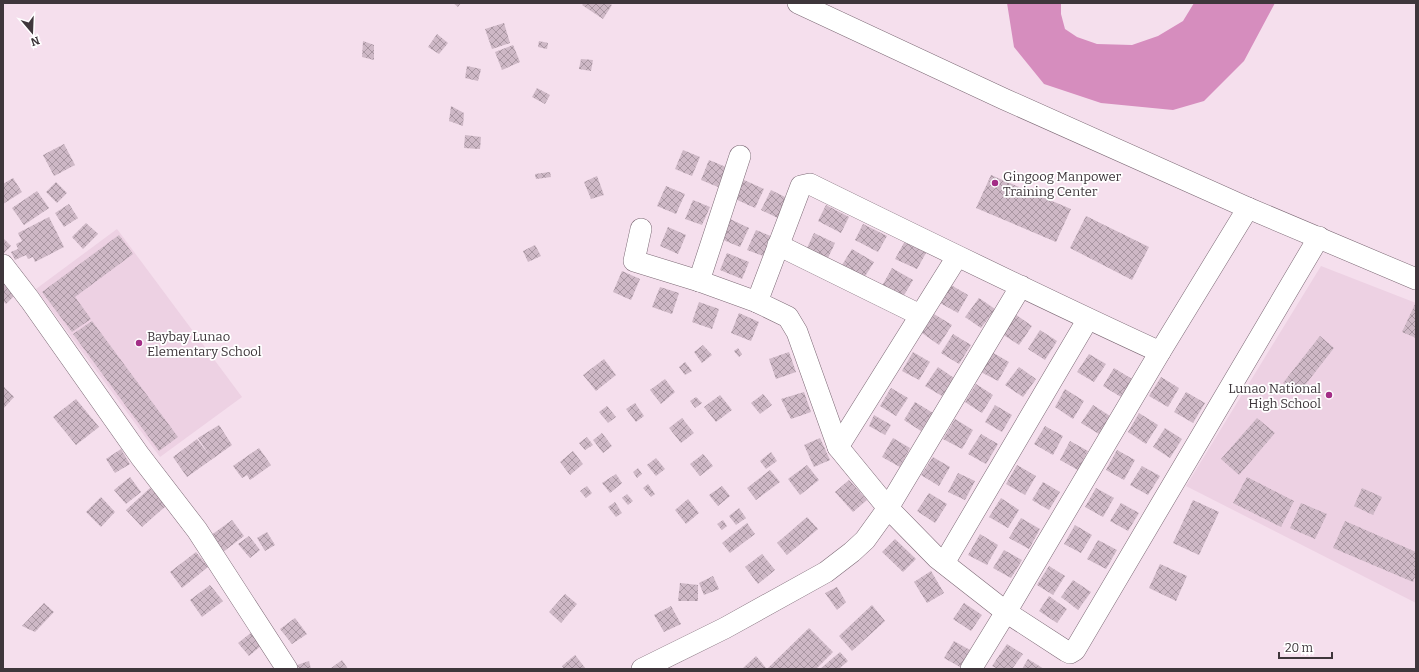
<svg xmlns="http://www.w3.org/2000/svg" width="1419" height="672" viewBox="0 0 1419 672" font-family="Bitter,serif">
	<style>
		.built { fill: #edd1e3 }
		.water { fill: #d68dbe }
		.building { fill: url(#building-cross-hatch) }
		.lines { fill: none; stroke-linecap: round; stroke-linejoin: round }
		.minor-casing { stroke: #7c6975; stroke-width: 22 }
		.minor { stroke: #fff; stroke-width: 21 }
		.poi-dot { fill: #a32d86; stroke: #fff; stroke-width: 1.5 }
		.labels { text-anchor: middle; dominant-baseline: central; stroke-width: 3.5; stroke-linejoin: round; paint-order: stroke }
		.poi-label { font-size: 13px; fill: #3e363b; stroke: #fff; text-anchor: start }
	</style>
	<defs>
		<pattern id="building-cross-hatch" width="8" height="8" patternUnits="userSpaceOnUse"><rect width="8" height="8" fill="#ceb8c6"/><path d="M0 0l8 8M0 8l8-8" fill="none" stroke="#a996a2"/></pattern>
	</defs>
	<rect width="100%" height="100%" fill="#f5dfed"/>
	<!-- built -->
	<g class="built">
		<polygon points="117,229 242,397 160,457 36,289"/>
		<polygon points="1321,266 1416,303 1416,603 1186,486"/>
	</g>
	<!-- water -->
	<polygon class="water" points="1007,3 1061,3 1061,14 1065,29 1077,37 1097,44 1132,45 1158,36 1183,21 1194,3 1275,3 1244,61 1204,101 1173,110 1101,103 1044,84 1014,47"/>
	<!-- building -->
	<g class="building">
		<polygon points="453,3 461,3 458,7"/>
		<polygon points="584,3 608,3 612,5 603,19 582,5"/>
		<polygon points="504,23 510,43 492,49 485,29"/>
		<polygon points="437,34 448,43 439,54 428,47"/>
		<polygon points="363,41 374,45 374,60 362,57"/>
		<polygon points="539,41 548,43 547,49 538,47"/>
		<polygon points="513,45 520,62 502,70 495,52"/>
		<polygon points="581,59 593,60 591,71 579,69"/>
		<polygon points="467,66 481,69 478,81 465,78"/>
		<polygon points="537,88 550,95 545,104 532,97"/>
		<polygon points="451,106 464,113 463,126 449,121"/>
		<polygon points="465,135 481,137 480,149 464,148"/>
		<polygon points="64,144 75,165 54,176 43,155"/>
		<polygon points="683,150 700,157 692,176 675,169"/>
		<polygon points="709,160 726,167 718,187 701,180"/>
		<polygon points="550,172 551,177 536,179 535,174"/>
		<polygon points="991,175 1071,209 1056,242 976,208"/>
		<polygon points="597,176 604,195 591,199 584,182"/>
		<polygon points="13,178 22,192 3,204 3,184"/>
		<polygon points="744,180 764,189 755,208 735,199"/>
		<polygon points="56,182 67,193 57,203 46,192"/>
		<polygon points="666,186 685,194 676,214 657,206"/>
		<polygon points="771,190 789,199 780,219 761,210"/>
		<polygon points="37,191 49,208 24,225 12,208"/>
		<polygon points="693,200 710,207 702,225 685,219"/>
		<polygon points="69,204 78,218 64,227 55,213"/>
		<polygon points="826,205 849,217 841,233 818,221"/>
		<polygon points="1086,216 1149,247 1132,280 1070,248"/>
		<polygon points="49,217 64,247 35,262 33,257 28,259 26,255 15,260 11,252 18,249 16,244 22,241 18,233"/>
		<polygon points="730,219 749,228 740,247 721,239"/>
		<polygon points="86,223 98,234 83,249 72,237"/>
		<polygon points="863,224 887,236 878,252 855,240"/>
		<polygon points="668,227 686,235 678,254 660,246"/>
		<polygon points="756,230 773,237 766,257 747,250"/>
		<polygon points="814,233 835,243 828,258 807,248"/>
		<polygon points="119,235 133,254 75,297 91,319 72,332 42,292"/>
		<polygon points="3,238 11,246 3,254"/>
		<polygon points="905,241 926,253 917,269 895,259"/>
		<polygon points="535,245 541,256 528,262 523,251"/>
		<polygon points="852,249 874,262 864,278 842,265"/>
		<polygon points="727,253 749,262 742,279 720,270"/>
		<polygon points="892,268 913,280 903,297 882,286"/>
		<polygon points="622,271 640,279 631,300 613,292"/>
		<polygon points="3,275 19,291 6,304 3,301"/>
		<polygon points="951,285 968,295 958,313 940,303"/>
		<polygon points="660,287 679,293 672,314 652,307"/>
		<polygon points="979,298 995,309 981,328 965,317"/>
		<polygon points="699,302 719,309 712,329 692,322"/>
		<polygon points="1416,302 1416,338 1402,332"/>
		<polygon points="739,313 759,322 751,341 731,333"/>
		<polygon points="934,314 952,325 939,345 922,333"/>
		<polygon points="1015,314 1032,326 1019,345 1002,334"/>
		<polygon points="92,321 178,437 159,451 73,334"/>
		<polygon points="1040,330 1057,341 1045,360 1028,349"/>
		<polygon points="953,334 971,345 959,364 941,353"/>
		<polygon points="1320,336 1334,348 1298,394 1283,383"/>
		<polygon points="703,345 712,355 702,363 694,352"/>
		<polygon points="738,348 742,354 739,357 734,351"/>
		<polygon points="990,351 1009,362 998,381 979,371"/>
		<polygon points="789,352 796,372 776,379 769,359"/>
		<polygon points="913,352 930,362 919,380 902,371"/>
		<polygon points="1089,354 1106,364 1094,382 1077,372"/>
		<polygon points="604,359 616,375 596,391 583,375"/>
		<polygon points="685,362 692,371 685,375 679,367"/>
		<polygon points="938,367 954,378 942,396 925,386"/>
		<polygon points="1019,367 1036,379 1023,397 1005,385"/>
		<polygon points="1114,368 1132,379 1121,397 1103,386"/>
		<polygon points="1161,377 1179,388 1168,407 1149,396"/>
		<polygon points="665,379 675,392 661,404 650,390"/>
		<polygon points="976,384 993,395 982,413 965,402"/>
		<polygon points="3,386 14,397 3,409"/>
		<polygon points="891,388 908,398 896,416 880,406"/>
		<polygon points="1065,389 1084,401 1073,419 1055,407"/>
		<polygon points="804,392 811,412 791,419 781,399"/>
		<polygon points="1186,392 1205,403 1193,423 1174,412"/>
		<polygon points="763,394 772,405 760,414 751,403"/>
		<polygon points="720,395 732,410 716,422 704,407"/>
		<polygon points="696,397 702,403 695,408 690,401"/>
		<polygon points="76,399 99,427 76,445 53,417"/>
		<polygon points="915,402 933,413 921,431 904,420"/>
		<polygon points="635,403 644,416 636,422 626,409"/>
		<polygon points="995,405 1012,415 1002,432 985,422"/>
		<polygon points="1093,405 1110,416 1099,434 1081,423"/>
		<polygon points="607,406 616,417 608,423 599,412"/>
		<polygon points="1139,413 1158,425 1146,444 1128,432"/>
		<polygon points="874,415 891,425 885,435 869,426"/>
		<polygon points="682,418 694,433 681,443 669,428"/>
		<polygon points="1257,418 1275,433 1239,475 1221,459"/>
		<polygon points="955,419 973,430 962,449 943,439"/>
		<polygon points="219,425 232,445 187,477 173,457 197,439 209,455 198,438"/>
		<polygon points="1045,426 1063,436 1053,455 1034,444"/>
		<polygon points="1165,428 1182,439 1170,458 1153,447"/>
		<polygon points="602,433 612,446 603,453 593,440"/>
		<polygon points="981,434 998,444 986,464 968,454"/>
		<polygon points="587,437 593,445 585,450 579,443"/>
		<polygon points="820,438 830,460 814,467 804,445"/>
		<polygon points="893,438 910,448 900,467 882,457"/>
		<polygon points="1070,441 1088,451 1078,470 1060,460"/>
		<polygon points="259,448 271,465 250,480 247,475 242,478 233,466"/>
		<polygon points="121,449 130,464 115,473 106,459"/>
		<polygon points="1117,450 1135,460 1124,480 1106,470"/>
		<polygon points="573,451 583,464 570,475 560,462"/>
		<polygon points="771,452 777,461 766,469 760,461"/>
		<polygon points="703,454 713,466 700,476 690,464"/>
		<polygon points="933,457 950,467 939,486 921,475"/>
		<polygon points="656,458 665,469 656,476 647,465"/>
		<polygon points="807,465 819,480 800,495 788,479"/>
		<polygon points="1017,465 1036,476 1025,495 1006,484"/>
		<polygon points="1142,466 1160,476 1148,495 1130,485"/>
		<polygon points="638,468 642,474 637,478 633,472"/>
		<polygon points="770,470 780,482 756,500 747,488"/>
		<polygon points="958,473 975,481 965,500 948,492"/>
		<polygon points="616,474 622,483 610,493 602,483"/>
		<polygon points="130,477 141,492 126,504 114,490"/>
		<polygon points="1247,477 1294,501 1281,527 1233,503"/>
		<polygon points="849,480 867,500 853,512 835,492"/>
		<polygon points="1043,482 1060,492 1049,510 1032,500"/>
		<polygon points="648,484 655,494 651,497 643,488"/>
		<polygon points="587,486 592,493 586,498 580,491"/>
		<polygon points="722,486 730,496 718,506 709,495"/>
		<polygon points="150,488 167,505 142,527 126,510"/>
		<polygon points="1096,488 1114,498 1103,517 1085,507"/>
		<polygon points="1362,488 1382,497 1373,515 1354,506"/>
		<polygon points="929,493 947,504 935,523 917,511"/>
		<polygon points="627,494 633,501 628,505 622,498"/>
		<polygon points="101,497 115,512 101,527 86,512"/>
		<polygon points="1001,498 1019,510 1008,528 989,517"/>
		<polygon points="688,499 699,513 686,524 675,510"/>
		<polygon points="1193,500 1219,512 1199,555 1173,543"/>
		<polygon points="615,502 622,513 616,517 608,507"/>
		<polygon points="1121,503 1139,513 1128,531 1110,521"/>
		<polygon points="1301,503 1327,514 1315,539 1290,528"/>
		<polygon points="739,508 746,518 736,525 729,516"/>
		<polygon points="807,517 818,529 787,555 777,543"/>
		<polygon points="1021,518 1040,529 1029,549 1009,538"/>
		<polygon points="232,520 244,536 223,552 210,536"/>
		<polygon points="723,520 727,526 722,530 717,524"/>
		<polygon points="1345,521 1416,552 1416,574 1413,582 1333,548"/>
		<polygon points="747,523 755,534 730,553 722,543"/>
		<polygon points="1075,525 1092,535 1081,553 1064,544"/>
		<polygon points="267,532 275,545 265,551 257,538"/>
		<polygon points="980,534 998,545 987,565 968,555"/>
		<polygon points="249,536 260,550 250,558 238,544"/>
		<polygon points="895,539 916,559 903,572 882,552"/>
		<polygon points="1098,540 1117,550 1106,569 1087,559"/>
		<polygon points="1004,550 1022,560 1011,578 993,568"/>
		<polygon points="196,552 208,567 182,588 170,572"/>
		<polygon points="762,554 775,570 758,584 745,567"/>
		<polygon points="1160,564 1187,576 1176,601 1149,588"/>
		<polygon points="1049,566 1065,576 1053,595 1037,585"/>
		<polygon points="931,571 944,593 927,603 914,582"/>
		<polygon points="713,576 719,589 704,595 699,583"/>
		<polygon points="1073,580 1091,592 1078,610 1061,597"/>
		<polygon points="680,583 698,585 698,601 678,601"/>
		<polygon points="210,585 223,601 202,617 190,600"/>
		<polygon points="837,587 846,602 837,610 825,593"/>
		<polygon points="565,594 577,604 561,623 549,612"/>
		<polygon points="1049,596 1067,609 1057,623 1039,611"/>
		<polygon points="44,603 54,612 35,632 22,626"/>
		<polygon points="964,603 982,615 971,631 953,619"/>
		<polygon points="872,605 885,621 852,651 839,636"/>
		<polygon points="671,606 681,624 664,632 654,615"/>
		<polygon points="295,618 307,634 292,644 280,629"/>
		<polygon points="809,628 833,652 816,669 767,669"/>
		<polygon points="252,632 263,644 249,656 238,643"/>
		<polygon points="954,641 970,650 960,667 944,658"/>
		<polygon points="1007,644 1023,654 1012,669 998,669 992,666"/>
		<polygon points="840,652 848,661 839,669 820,669"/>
		<polygon points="575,655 586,669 564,669 562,666"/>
		<polygon points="756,656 766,668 765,669 742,669"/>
		<polygon points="1028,659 1044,669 1022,669"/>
		<polygon points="342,660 348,669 330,669"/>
		<polygon points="309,661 311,669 299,669 297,665"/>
	</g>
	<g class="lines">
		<!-- minor casing -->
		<g class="minor-casing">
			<g id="minor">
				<polyline points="798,3 1004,99 1248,208 1416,279"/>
				<polyline points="641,229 634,261 699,281 757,302"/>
				<polyline points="778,245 920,315"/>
				<polyline points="3,265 30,300 140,456 197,530 287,669"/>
				<polyline points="699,281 740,156"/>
				<path d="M 1021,286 L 888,508 L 838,447 L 797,332 L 788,317 L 757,302 L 801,186 L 810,184 C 926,241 1042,298 1160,352"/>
				<polyline points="838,447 957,257"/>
				<polyline points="944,563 1088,319"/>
				<polyline points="642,669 725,628 826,572 852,552 865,540 888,508 937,558 1006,612 1160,352 1248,208"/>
				<polyline points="971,669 1006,612 1066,651 1070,653 1075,650 1319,237"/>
			</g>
		</g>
		<!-- minor -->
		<use href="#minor" class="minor"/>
	</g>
	<!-- markers -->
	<g class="poi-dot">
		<circle cx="995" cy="183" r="4"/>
		<circle cx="139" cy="343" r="4"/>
		<circle cx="1329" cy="395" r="4"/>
	</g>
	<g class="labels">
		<!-- poi labels -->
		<g class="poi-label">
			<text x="1003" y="176">Gingoog Manpower<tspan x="1003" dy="15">Training Center</tspan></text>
			<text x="147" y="336">Baybay Lunao<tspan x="147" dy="15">Elementary School</tspan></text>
			<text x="1321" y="388" text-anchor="end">Lunao National<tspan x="1321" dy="15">High School</tspan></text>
		</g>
	</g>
	<!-- border -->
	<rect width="1419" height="672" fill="none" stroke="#3e363b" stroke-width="8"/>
	<!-- north arrow -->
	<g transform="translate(32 32) rotate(161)" stroke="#ffffff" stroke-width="3" paint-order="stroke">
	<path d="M0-3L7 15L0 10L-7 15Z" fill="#3e363b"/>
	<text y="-6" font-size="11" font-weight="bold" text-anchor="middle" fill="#3e363b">N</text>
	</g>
	<!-- scale -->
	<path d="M1279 652v6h53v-6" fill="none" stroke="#3e363b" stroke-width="2"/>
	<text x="1285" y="652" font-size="12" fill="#3e363b" stroke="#ffffff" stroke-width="3" paint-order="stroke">20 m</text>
</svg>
